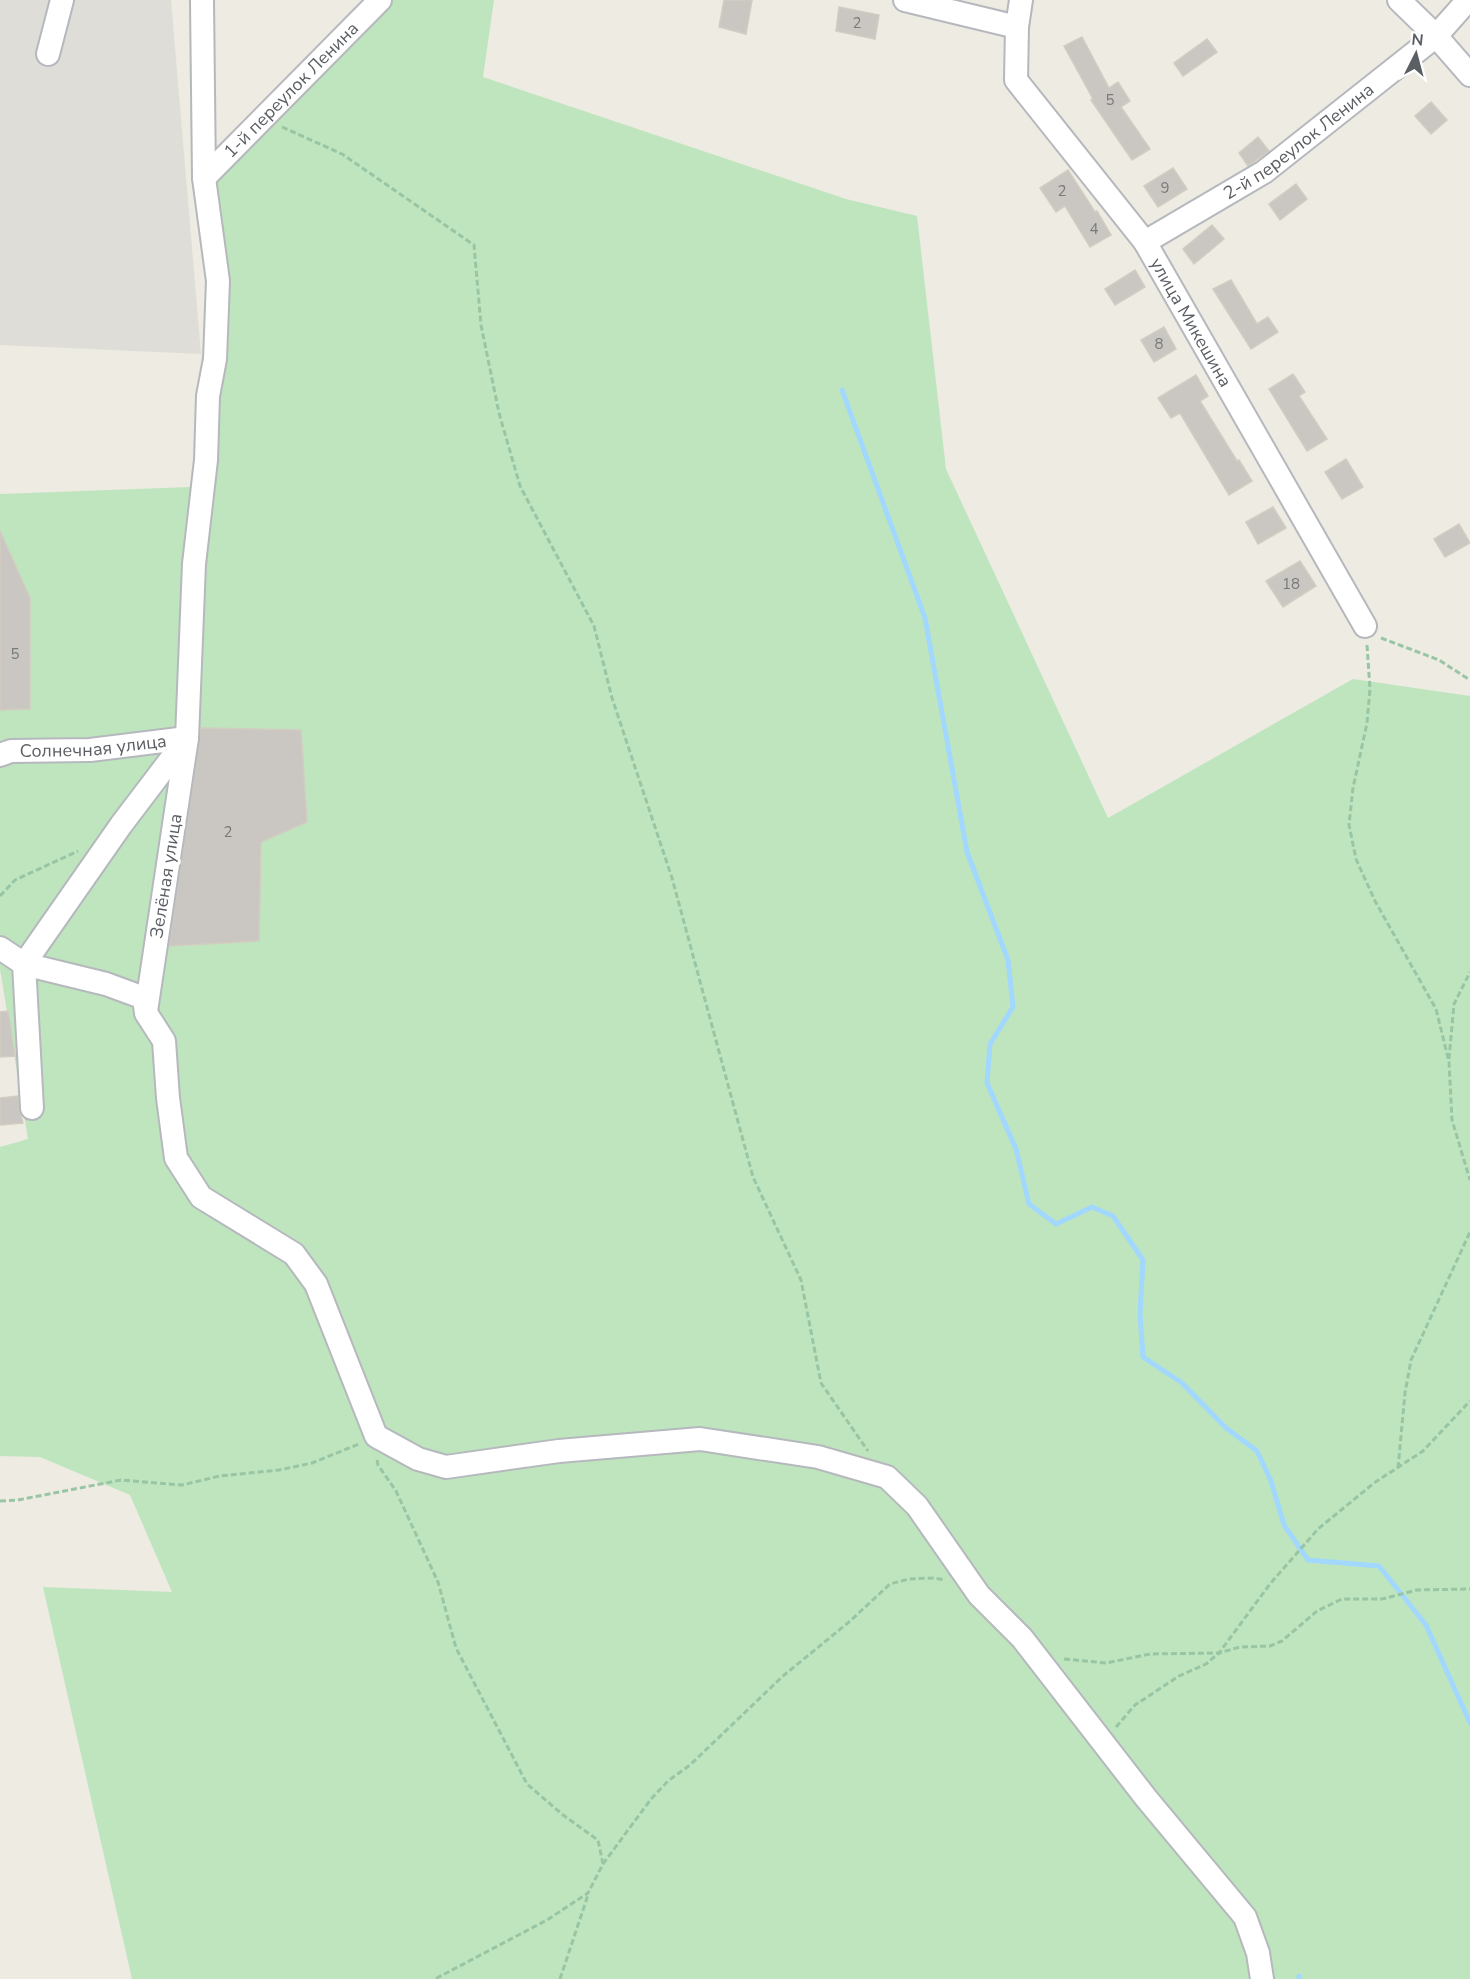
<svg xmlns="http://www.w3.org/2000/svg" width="1470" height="1979" viewBox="0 0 1470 1979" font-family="'Nunito Sans',sans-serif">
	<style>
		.industrial { fill: #dfddd7 }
		.green { fill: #bfe5bf }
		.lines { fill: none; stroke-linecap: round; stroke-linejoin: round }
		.stream { stroke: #a2d7fe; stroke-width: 5 }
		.building { fill: #cac7c2; stroke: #d2ccc1; stroke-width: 1.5 }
		.minor-casing { stroke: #b5b8bd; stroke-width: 26 }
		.path { stroke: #98c5a4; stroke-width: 3; stroke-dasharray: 6 3; stroke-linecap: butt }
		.minor { stroke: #fff; stroke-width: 22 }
		.labels { text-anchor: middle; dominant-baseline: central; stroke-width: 6; stroke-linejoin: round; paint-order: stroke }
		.number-label { font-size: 15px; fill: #77797b }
		.street-label { font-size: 18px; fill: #5b5f63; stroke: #fff }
	</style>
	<rect width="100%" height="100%" fill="#edebe2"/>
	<!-- industrial -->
	<polygon class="industrial" points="0,0 171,0 201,354 0,345"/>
	<!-- green -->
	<polygon class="green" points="380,0 494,0 483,77 846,199 917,216 946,469 1108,818 1353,679 1470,696 1470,1979 132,1979 43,1587 172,1592 130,1495 40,1457 0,1456 0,1147 28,1139 0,969 0,494 191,487 215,359 204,178"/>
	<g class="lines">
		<!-- stream -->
		<g class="stream">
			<polyline points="842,390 925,618 967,852 1008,960 1013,1007 990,1044 987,1083 1016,1149 1029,1204 1056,1224 1092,1207 1113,1216 1143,1260 1140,1314 1143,1357 1182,1383 1226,1428 1257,1451 1271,1481 1284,1525 1308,1560 1379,1566 1426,1625 1470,1723"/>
			<polyline points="1299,1976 1299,1979"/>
		</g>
	</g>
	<!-- building -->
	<g class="building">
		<polygon points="724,0 752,0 746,34 719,27"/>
		<polygon points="839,7 879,15 875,39 836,31"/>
		<polygon points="1082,37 1109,88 1118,82 1130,101 1121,107 1150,149 1132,160 1091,100 1093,99 1064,46"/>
		<polygon points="1207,39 1217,52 1183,76 1174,63"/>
		<polygon points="1431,102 1447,120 1431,134 1415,116"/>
		<polygon points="1258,137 1269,151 1248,166 1239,153"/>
		<polygon points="1173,168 1187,189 1158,207 1144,186"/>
		<polygon points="1068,170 1095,212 1097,211 1111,235 1090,247 1065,206 1056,212 1040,188"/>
		<polygon points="1296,184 1307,199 1280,220 1269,204"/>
		<polygon points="1212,225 1224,239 1194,264 1183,249"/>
		<polygon points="1135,270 1145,287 1115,305 1105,289"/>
		<polygon points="1231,280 1257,324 1268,317 1278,332 1251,349 1213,289"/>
		<polygon points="1164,327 1176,349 1154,362 1141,340"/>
		<polygon points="1293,374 1305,392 1299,396 1327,439 1307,451 1269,389"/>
		<polygon points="1196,375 1208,396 1200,401 1237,461 1239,460 1252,481 1229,495 1180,413 1171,418 1158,398"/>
		<polygon points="1346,459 1363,487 1342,499 1325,472"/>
		<polygon points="1273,507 1286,528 1258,544 1246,522"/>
		<polygon points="1459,524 1470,543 1445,557 1434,539"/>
		<polygon points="0,531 30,598 30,709 0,710"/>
		<polygon points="1300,561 1316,586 1283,607 1266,581"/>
		<polygon points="201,728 301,730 307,822 261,842 259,941 169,946"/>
		<polygon points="8,1011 15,1056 0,1057 0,1012"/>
		<polygon points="18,1096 19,1109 23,1123 0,1125 0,1098"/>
	</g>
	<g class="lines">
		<!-- minor casing -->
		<g class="minor-casing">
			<g id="minor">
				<polyline points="202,0 204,178 218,281 215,359 208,396 206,460 194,564 187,738 121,825 24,964 106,984 144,998 146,1013 164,1041 168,1098 176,1158 201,1197 294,1254 316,1284 376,1436 418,1459 446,1467 559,1451 700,1439 818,1457 887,1477 917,1506 979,1595 1022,1638 1146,1798 1245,1917 1258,1953 1262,1979"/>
				<polyline points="905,0 1017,27"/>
				<path id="s1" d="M 1021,0 L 1017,27 L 1016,80 L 1145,242 L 1365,626"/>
				<polyline points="1399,0 1436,36 1470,75"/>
				<polyline points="48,54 62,0"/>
				<path id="s2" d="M 204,178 L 380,0"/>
				<path id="s3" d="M 1145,242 L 1264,172 L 1436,36 L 1468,0"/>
				<path id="s4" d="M 0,755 L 11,751 L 90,750 L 187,738 L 146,1011"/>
				<polyline points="0,948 24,964 32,1108"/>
			</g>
		</g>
		<!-- path -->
		<g class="path">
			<polyline points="282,127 342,154 474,245 481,325 499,413 520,486 594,626 612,698 672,878 753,1177 801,1280 821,1383 868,1451"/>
			<polyline points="1381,638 1439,660 1470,680"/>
			<polyline points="1367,645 1370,689 1367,723 1353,788 1349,825 1356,859 1375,901 1436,1009 1449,1062 1452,1120 1470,1180"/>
			<polyline points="0,896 15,880 78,851"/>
			<polyline points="1449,1059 1454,1004 1470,972"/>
			<polyline points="377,1460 378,1465 396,1491 438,1582 456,1648 527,1784 563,1815 598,1840 603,1864 588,1893 547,1920 435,1979"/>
			<polyline points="1398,1468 1405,1393 1411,1360 1470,1232"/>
			<polyline points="0,1501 18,1500 121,1480 182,1485 220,1476 279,1470 312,1463 359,1444"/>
			<polyline points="1064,1659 1106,1663 1150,1654 1219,1653 1240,1647 1270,1646 1282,1641 1317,1611 1342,1599 1382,1599 1417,1590 1470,1589"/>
			<polyline points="1116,1727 1135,1705 1179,1676 1206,1664 1219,1653 1270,1584 1318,1529 1374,1483 1423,1451 1470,1401"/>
			<polyline points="603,1864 651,1799 668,1781 690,1765 783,1676 849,1622 890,1584 909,1579 934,1578 945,1580"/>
			<polyline points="560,1979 588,1895"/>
		</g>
		<!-- minor -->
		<use href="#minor" class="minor"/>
	</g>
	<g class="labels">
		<!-- number labels -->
		<g class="number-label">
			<text x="857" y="23">2</text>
			<text x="1110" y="100">5</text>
			<text x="1165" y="188">9</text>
			<text x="1062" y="191">2</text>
			<text x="1094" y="229">4</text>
			<text x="1159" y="344">8</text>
			<text x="1291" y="584">18</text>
			<text x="15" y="654">5</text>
			<text x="228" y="832">2</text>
		</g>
		<!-- street labels -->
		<g class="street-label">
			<text stroke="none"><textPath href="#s2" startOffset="124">1-й переулок Ленина</textPath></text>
			<text stroke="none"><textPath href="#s3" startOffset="184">2-й переулок Ленина</textPath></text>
			<text stroke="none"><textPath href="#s1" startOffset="380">улица Микешина</textPath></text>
			<text stroke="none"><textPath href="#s4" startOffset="94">Солнечная улица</textPath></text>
			<text transform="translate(166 876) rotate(-81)">Зелёная улица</text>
		</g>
	</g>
	<!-- north arrow -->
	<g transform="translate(1416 54) rotate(6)" stroke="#ffffff" stroke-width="4.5" paint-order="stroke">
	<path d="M0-4.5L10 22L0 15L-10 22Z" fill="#5b5f63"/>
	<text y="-9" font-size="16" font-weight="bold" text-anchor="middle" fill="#5b5f63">N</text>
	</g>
</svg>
